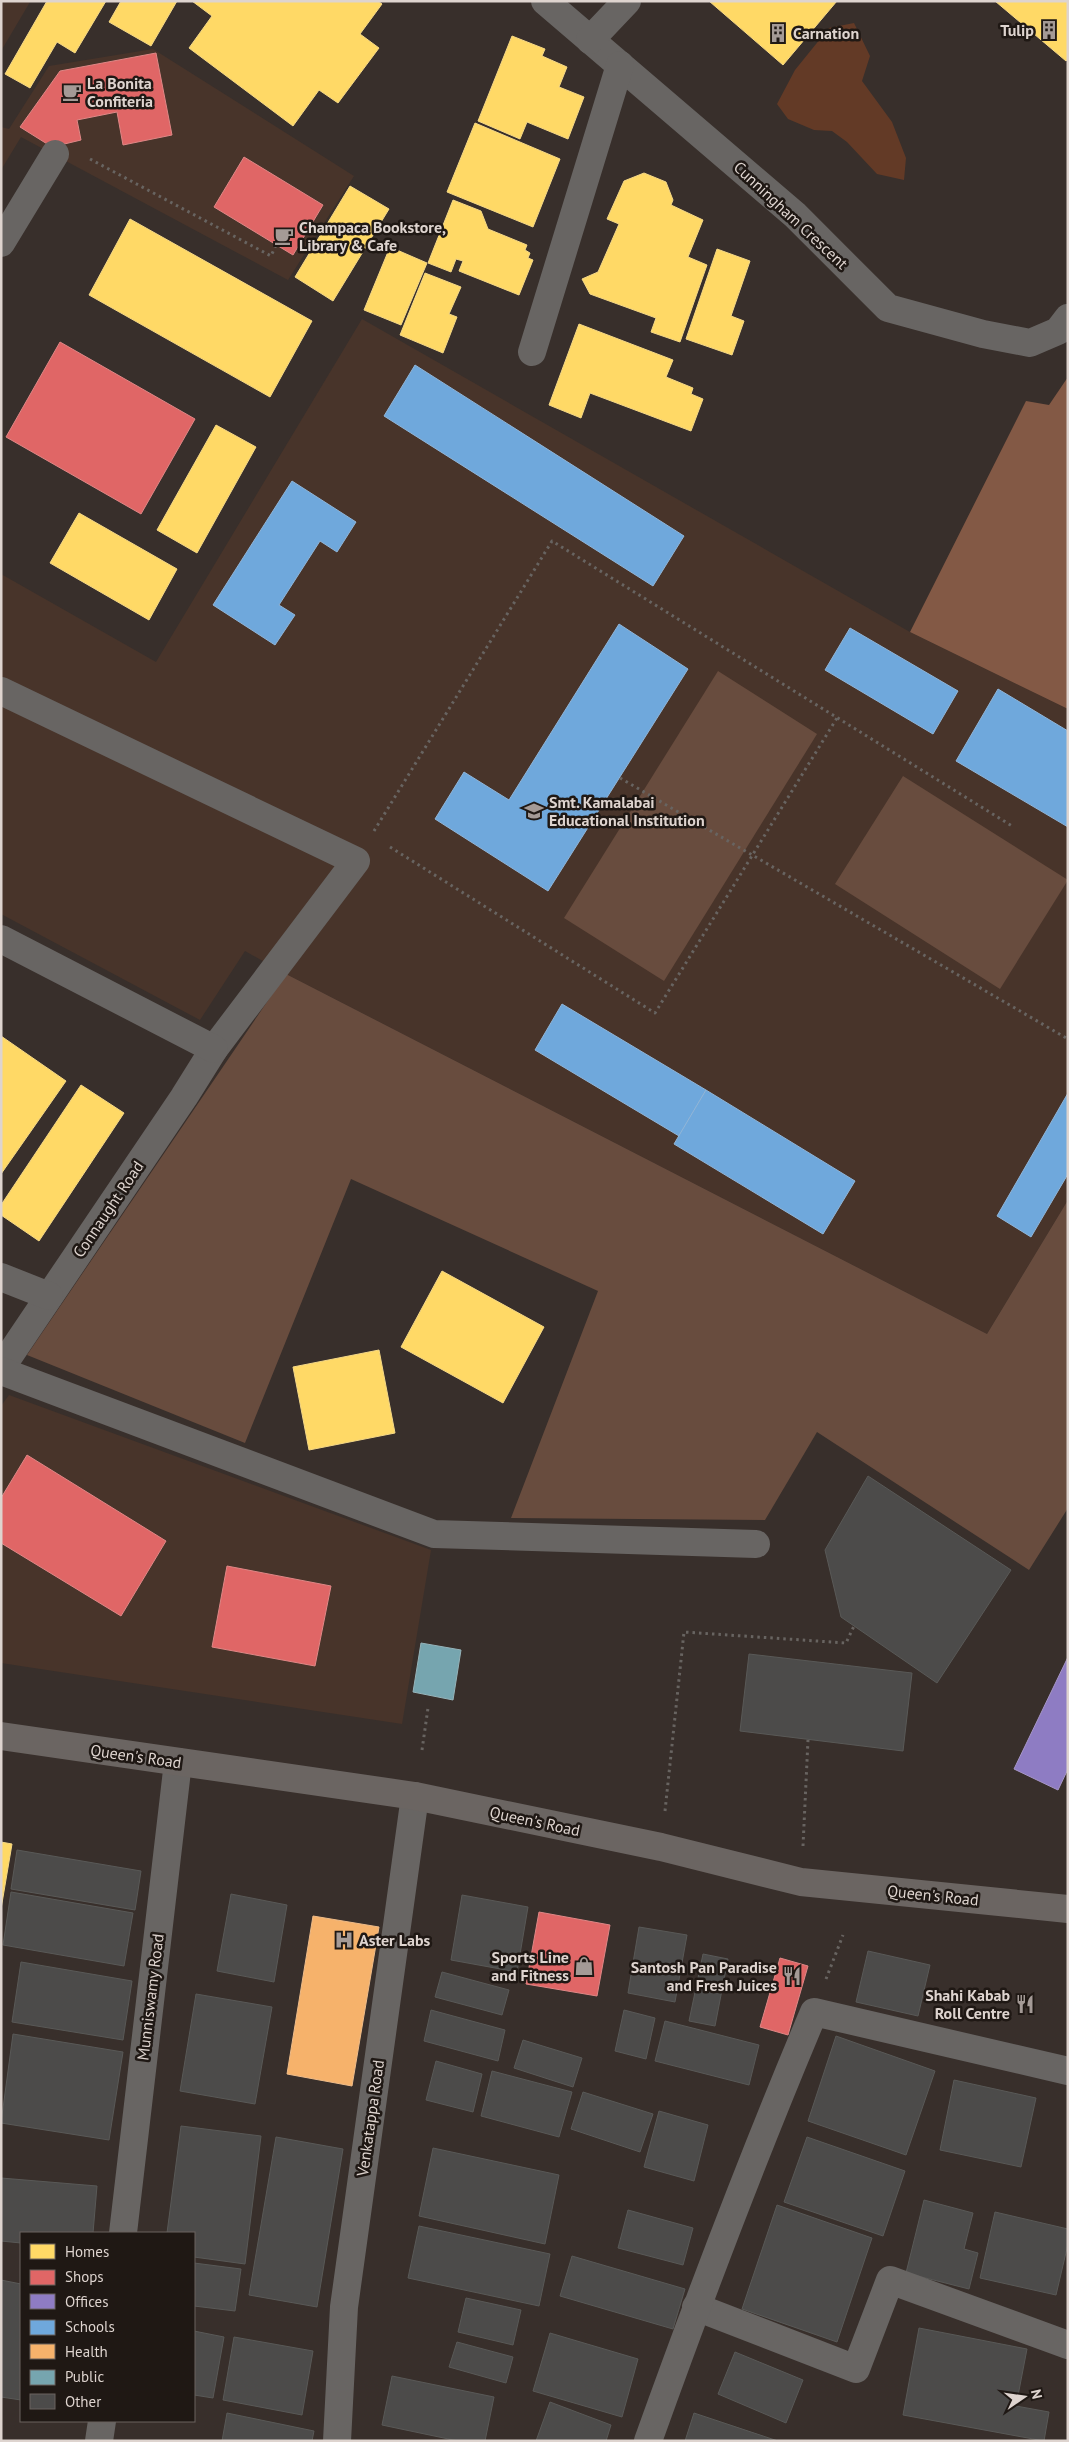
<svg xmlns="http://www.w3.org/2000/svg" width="1069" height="2442" viewBox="0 0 1069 2442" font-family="'PT Sans',sans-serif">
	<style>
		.built { fill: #48342a }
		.green { fill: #684c3e }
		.forest { fill: #835945 }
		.water { fill: #633a26 }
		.homes { fill: #ffd966; stroke: #f5d886 }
		.shops { fill: #e06666; stroke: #df8786 }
		.offices { fill: #8e7cc3; stroke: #a696c7 }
		.schools { fill: #6fa8dc; stroke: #90b5d8 }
		.health { fill: #f6b26b; stroke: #efbc89 }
		.public { fill: #76a5af; stroke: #95b3b9 }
		.building { fill: #4c4b4a; stroke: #595957 }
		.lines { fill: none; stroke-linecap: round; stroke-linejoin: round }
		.path { stroke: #686461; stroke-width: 3; stroke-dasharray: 2.5 4; stroke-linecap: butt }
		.minor { stroke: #686563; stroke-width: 28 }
		.major { stroke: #6b6562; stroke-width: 28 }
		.labels { text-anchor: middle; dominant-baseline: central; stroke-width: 5; stroke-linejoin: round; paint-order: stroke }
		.poi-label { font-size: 16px; font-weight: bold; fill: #ded4cf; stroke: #1f1814; text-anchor: start }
		.street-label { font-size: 16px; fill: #ded4cf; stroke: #1f1814 }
	</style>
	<rect width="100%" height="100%" fill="#382f2b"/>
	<!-- built -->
	<g class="built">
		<polygon points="1,1 30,2 1,51"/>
		<polygon points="153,49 354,176 288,280 21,137 1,170 1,127 9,129 49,66"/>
		<polygon points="362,319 910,632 1068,709 1068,1200 987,1334 286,974 245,951 200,1020 1,914 1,574 156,662"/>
		<polygon points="9,1395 431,1550 402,1724 1,1663 1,1406"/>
	</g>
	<!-- green -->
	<g class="green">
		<polygon points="718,671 817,734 664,981 564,918"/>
		<polygon points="903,776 1068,880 1000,989 835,884"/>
		<polygon points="286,974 987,1334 1068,1200 1068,1508 1029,1570 817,1432 765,1520 511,1518 598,1291 351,1179 245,1443 27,1355"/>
	</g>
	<!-- forest -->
	<polygon class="forest" points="1068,377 1068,709 910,632 1026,401 1049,405"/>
	<!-- water -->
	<polygon class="water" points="854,23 870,56 862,81 892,122 906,158 904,180 877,174 847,142 832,131 814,130 788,119 777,104 795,70 829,28"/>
	<!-- homes -->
	<g class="homes">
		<polygon points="47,1 106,1 75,53 57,42 30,88 5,74"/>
		<polygon points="121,1 177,1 151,46 109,22"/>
		<polygon points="192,1 378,1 382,4 360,34 379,48 338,103 319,90 293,126 189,48 212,16"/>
		<polygon points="709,1 837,1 783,65"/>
		<polygon points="995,1 1068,1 1068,59 1066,61"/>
		<polygon points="512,36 545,49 542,56 567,67 559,87 584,97 568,139 527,122 520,139 478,121"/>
		<polygon points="475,123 560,159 533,227 447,192"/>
		<polygon points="644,173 666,182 673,200 671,205 703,220 688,257 707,265 680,342 651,332 656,318 590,294 582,279 598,272 619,224 607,219 624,181"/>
		<polygon points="350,186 389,209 333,301 295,277"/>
		<polygon points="453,200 481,211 488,229 527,245 525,250 530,253 528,258 533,260 519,295 459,271 463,261 456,259 451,272 428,263"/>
		<polygon points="130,219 312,321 270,397 89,295"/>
		<polygon points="390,247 427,263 401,325 364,310"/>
		<polygon points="717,249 750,261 731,316 744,321 732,355 686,339"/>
		<polygon points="425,273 461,287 449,314 457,317 443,353 400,335"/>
		<polygon points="579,324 673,360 666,377 693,388 691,394 703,399 691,431 590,393 581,418 549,405"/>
		<polygon points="216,425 256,447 197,553 157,530"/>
		<polygon points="79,513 177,569 149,620 50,563"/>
		<polygon points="1,1036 66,1081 1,1174"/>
		<polygon points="81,1085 124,1113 39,1241 1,1215 1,1205"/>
		<polygon points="442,1271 544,1327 503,1403 401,1347"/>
		<polygon points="379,1350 395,1433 309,1450 293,1367"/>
		<polygon points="1,1842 12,1844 1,1909"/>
	</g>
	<!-- shops -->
	<g class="shops">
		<polygon points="156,53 172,135 123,145 117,112 77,120 81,140 52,147 20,127 60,71"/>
		<polygon points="244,157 323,205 293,255 214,207"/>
		<polygon points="60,342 195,419 141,514 6,437"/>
		<polygon points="27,1455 166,1541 121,1616 1,1543 1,1498"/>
		<polygon points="227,1566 331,1586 315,1666 212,1647"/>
		<polygon points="539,1912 610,1925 597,1996 526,1984"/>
		<polygon points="780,1958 808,1966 788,2035 760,2027"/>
	</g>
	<!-- offices -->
	<polygon class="offices" points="1068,1657 1068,1769 1058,1790 1014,1769"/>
	<!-- schools -->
	<g class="schools">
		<polygon points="415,365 684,536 653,586 384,416"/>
		<polygon points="292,481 356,522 337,552 320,541 279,605 295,615 275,645 213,605"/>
		<polygon points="619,624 688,669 548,891 435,819 464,772 509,800"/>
		<polygon points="850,628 958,691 933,734 825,670"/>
		<polygon points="998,689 1068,731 1068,827 956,761"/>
		<polygon points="562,1004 706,1090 679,1136 535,1050"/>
		<polygon points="706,1090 855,1181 823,1234 674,1144"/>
		<polygon points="1068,1093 1068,1174 1031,1237 997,1216"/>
	</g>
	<!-- health -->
	<polygon class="health" points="313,1916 379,1927 352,2086 287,2074"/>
	<!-- public -->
	<polygon class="public" points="421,1643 461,1650 453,1700 413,1692"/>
	<!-- building -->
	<g class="building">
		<polygon points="868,1476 1011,1570 937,1683 841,1617 825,1550"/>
		<polygon points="749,1654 912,1673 903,1751 740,1731"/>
		<polygon points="17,1850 141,1871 135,1910 11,1889"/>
		<polygon points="11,1892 133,1913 124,1966 3,1945"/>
		<polygon points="231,1894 287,1905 274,1982 217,1971"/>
		<polygon points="462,1895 528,1907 517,1972 451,1960"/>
		<polygon points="639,1927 687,1935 675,2002 628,1993"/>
		<polygon points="868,1951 930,1965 918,2016 856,2002"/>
		<polygon points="703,1954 728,1959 715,2026 689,2021"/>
		<polygon points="21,1962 132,1981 123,2040 12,2022"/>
		<polygon points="442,1972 509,1990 502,2015 435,1997"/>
		<polygon points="196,1994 272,2007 255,2104 180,2091"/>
		<polygon points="431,2010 505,2030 498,2061 424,2041"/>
		<polygon points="624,2010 655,2018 646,2059 615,2051"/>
		<polygon points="665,2021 759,2045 749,2085 655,2061"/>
		<polygon points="13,2034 123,2052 109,2140 1,2123"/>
		<polygon points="836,2036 935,2071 906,2155 808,2121"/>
		<polygon points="523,2040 582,2058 573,2087 514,2068"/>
		<polygon points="436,2061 482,2074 473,2112 426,2100"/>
		<polygon points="492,2071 572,2092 559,2137 481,2116"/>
		<polygon points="954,2080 1036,2098 1021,2167 940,2150"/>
		<polygon points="583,2092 653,2114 640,2152 571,2129"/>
		<polygon points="659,2111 708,2125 694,2181 644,2167"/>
		<polygon points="181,2126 261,2136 245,2264 194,2257 194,2233 167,2233"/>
		<polygon points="276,2137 343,2149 317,2307 249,2295"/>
		<polygon points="807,2137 905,2171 883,2236 784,2202"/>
		<polygon points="433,2148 559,2175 545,2244 419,2216"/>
		<polygon points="1,2178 97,2186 93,2233 21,2233 21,2243 1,2241"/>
		<polygon points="924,2200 973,2213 964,2249 978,2253 969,2289 906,2273"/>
		<polygon points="777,2205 872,2238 837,2342 742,2309"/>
		<polygon points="628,2210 693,2228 683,2265 618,2248"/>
		<polygon points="995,2212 1068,2229 1068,2244 1056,2295 980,2278"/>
		<polygon points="419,2226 550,2254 539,2306 408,2278"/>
		<polygon points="572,2256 685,2289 673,2329 560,2296"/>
		<polygon points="194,2263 241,2269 235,2311 194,2306"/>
		<polygon points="1,2280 21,2284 21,2400 1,2397"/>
		<polygon points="466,2298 521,2310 513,2345 458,2332"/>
		<polygon points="919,2328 1027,2349 1016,2406 1049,2412 1044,2441 903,2415"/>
		<polygon points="194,2331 224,2337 213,2398 194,2395"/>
		<polygon points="550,2333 638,2359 622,2417 533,2391"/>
		<polygon points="234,2337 313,2351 302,2415 223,2400"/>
		<polygon points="457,2342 513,2357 506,2383 449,2367"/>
		<polygon points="735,2352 803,2380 786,2423 718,2394"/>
		<polygon points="392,2376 494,2397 485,2441 458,2441 382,2425"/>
		<polygon points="550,2402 611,2425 606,2441 536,2441"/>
		<polygon points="227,2413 314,2431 312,2441 222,2441"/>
		<polygon points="694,2413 778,2441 685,2441"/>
	</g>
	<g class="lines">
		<!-- path -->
		<g class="path">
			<polyline points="90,159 271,256 276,245"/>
			<polyline points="620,778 1068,1039"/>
			<polyline points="374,831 552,541 1012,826"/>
			<polyline points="390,847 655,1013 837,718"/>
			<polyline points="422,1750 428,1708"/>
			<polyline points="665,1811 684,1632 846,1643 854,1626"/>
			<polyline points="803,1846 808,1740"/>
			<polyline points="826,1979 843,1935"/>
		</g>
		<!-- minor -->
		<g class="minor">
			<polyline points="545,1 795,215 888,308 983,334 1030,343 1058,331 1068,318"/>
			<polyline points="590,40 627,1"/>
			<polyline points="1,243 55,154"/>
			<polyline points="532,352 620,65"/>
			<polyline points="1,691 356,861 214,1049 184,1097 1,1368"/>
			<polyline points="1,939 214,1049"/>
			<polyline points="1,1277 49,1296"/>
			<polyline points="1,1371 434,1534 756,1544"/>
			<polyline points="123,2233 178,1762"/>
			<polyline points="696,2307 856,2369 890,2280 1068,2345"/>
			<polyline points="99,2441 102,2421"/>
			<polyline points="337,2441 344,2307 415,1796"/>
			<path d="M 648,2441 C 700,2296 754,2154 814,2012 L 1068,2071"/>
		</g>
		<!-- major -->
		<polyline class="major" points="1,1736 415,1796 661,1847 801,1882 1068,1909"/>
	</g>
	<!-- icons -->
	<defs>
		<g id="building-bare" transform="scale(1.5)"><path d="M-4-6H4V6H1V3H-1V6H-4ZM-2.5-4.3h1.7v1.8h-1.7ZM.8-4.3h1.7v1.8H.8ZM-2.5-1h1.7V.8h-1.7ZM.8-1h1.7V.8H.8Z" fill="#a49a96" stroke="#1f1814" stroke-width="2.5" paint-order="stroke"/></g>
		<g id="cafe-bare" transform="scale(1.5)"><path d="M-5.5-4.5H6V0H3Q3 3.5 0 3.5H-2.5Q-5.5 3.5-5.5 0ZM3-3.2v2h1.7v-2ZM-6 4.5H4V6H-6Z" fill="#a49a96" stroke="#1f1814" stroke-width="2.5" paint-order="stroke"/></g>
		<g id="school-bare" transform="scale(1.5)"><path d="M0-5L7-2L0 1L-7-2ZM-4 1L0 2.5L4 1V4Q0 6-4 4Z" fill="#a49a96" stroke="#1f1814" stroke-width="2.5" paint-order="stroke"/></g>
		<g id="hospital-bare" transform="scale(1.5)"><path d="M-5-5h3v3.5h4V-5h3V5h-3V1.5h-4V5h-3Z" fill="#a49a96" stroke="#1f1814" stroke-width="2.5" paint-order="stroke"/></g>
		<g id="shop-bare" transform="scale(1.5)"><path d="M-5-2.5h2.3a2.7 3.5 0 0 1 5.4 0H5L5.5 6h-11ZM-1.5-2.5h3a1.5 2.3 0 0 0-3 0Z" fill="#a49a96" stroke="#1f1814" stroke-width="2.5" paint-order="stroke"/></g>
		<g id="restaurant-bare" transform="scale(1.5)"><path d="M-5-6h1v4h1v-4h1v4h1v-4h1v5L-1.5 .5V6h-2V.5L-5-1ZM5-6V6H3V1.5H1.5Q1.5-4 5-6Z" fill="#a49a96" stroke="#1f1814" stroke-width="2.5" paint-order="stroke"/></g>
	</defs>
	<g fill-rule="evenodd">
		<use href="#building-bare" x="1049" y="30"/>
		<use href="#building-bare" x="778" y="33"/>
		<use href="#cafe-bare" x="72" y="92"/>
		<use href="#cafe-bare" x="284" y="236"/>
		<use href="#school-bare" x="534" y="811"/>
		<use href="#hospital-bare" x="344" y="1940"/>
		<use href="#shop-bare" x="584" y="1966"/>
		<use href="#restaurant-bare" x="792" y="1976"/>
		<use href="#restaurant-bare" x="1025" y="2004"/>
	</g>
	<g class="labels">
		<!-- poi labels -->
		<g class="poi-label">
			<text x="1034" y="30" text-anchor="end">Tulip</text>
			<text x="793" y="33">Carnation</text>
			<text x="87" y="83">La Bonita<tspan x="87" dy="18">Confiteria</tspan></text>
			<text x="299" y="227">Champaca Bookstore,<tspan x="299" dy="18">Library &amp; Cafe</tspan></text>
			<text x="549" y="802">Smt. Kamalabai<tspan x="549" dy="18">Educational Institution</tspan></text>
			<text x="359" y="1940">Aster Labs</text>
			<text x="569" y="1957" text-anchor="end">Sports Line<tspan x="569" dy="18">and Fitness</tspan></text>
			<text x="777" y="1967" text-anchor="end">Santosh Pan Paradise<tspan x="777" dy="18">and Fresh Juices</tspan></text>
			<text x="1010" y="1995" text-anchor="end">Shahi Kabab<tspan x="1010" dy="18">Roll Centre</tspan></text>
		</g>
		<!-- street labels -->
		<g class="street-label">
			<text transform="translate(791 215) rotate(43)">Cunningham Crescent</text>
			<text transform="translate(108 1209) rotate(-56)">Connaught Road</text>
			<text transform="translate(136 1756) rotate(8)">Queen's Road</text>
			<text transform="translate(535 1821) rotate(12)">Queen's Road</text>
			<text transform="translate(933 1895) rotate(6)">Queen's Road</text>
			<text transform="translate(150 1997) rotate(-83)">Munniswamy Road</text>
			<text transform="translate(370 2118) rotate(-82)">Venkatappa Road</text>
		</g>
	</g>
	<!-- border -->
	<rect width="1069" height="2442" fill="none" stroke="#ded4cf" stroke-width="5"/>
	<!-- legend -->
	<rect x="20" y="2232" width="175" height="190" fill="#1f1814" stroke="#6b635f"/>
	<rect x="30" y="2244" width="25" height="15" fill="#ffd966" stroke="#6b635f"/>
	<text x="65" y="2257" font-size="15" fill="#ded4cf">Homes</text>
	<rect x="30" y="2270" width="25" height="15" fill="#e06666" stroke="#6b635f"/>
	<text x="65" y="2282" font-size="15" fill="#ded4cf">Shops</text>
	<rect x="30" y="2294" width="25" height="15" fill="#8e7cc3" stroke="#6b635f"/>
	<text x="65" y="2307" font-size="15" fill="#ded4cf">Offices</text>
	<rect x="30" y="2320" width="25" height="15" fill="#6fa8dc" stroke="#6b635f"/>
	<text x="65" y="2332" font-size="15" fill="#ded4cf">Schools</text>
	<rect x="30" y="2344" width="25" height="15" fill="#f6b26b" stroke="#6b635f"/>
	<text x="65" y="2357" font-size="15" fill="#ded4cf">Health</text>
	<rect x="30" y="2370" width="25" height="15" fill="#76a5af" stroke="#6b635f"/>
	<text x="65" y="2382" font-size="15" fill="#ded4cf">Public</text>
	<rect x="30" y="2394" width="25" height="15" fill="#4c4b4a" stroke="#6b635f"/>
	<text x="65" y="2407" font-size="15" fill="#ded4cf">Other</text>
	<!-- north arrow -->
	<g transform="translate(1024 2397) rotate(77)" stroke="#1f1814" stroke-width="4" paint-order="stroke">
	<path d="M0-4L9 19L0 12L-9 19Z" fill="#ded4cf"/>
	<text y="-8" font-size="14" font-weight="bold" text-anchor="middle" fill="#ded4cf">N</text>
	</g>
</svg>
